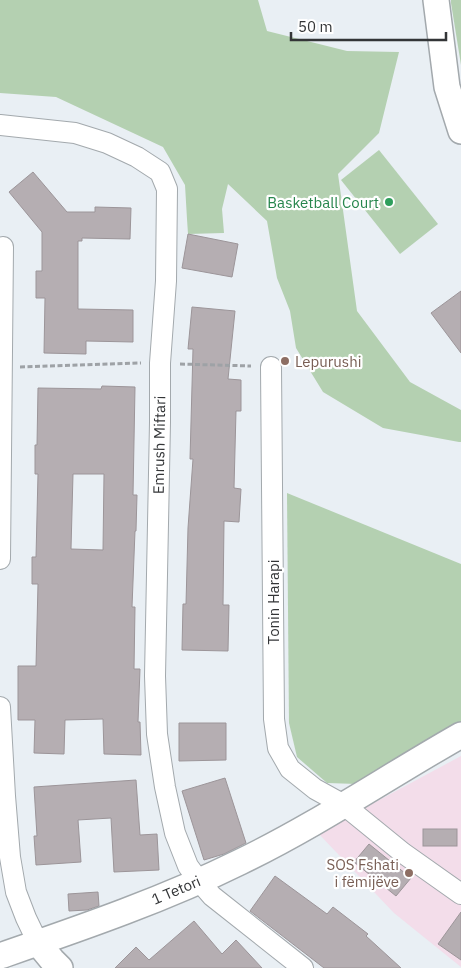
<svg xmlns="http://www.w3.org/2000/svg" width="461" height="968" viewBox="0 0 461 968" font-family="'IBM Plex Sans',sans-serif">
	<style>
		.education { fill: #f3ddea }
		.green { fill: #b4d0b1 }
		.building { fill: #b5aeb2; stroke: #9c9599; fill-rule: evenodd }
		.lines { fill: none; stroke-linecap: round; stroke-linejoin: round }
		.minor-casing { stroke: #a3a9ad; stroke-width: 22 }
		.tertiary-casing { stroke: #a3a9ad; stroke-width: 28 }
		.path { stroke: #9ea2a6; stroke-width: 3; stroke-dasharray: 5 2.5; stroke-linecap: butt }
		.minor { stroke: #fff; stroke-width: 20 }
		.tertiary { stroke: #fff; stroke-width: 25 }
		.leisure-dot { fill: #2e9e5b; stroke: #fff; stroke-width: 2 }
		.education-dot { fill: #8d6e63; stroke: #fff; stroke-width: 2 }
		.labels { text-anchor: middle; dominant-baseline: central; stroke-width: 4.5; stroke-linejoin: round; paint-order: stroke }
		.leisure-label { font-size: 15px; fill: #27864d; stroke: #fff; text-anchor: end }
		.education-label { font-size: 15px; fill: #785e54; stroke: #fff; text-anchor: start }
		.street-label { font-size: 15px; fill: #333537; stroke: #fff }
	</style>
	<rect width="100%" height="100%" fill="#e9eff4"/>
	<!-- education -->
	<polygon class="education" points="461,756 461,967 394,913 318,833"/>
	<!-- green -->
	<g class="green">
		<polygon points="0,0 258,0 267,31 347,51 399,52 379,133 338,174 357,311 410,382 461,410 461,442 459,442 383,428 323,392 296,348 290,311 277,278 267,221 228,184 222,209 224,233 188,234 187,219 185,185 163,147 56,97 0,93"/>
		<polygon points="451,0 461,0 461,65 451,3"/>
		<polygon points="379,150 438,224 400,254 341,180"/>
		<polygon points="287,493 461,564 461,721 357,784 327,783 297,757 289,723"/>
	</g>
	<!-- building -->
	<g class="building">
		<polygon points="33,172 67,212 95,212 95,207 131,208 130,239 82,238 82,241 78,241 78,309 133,310 133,342 86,341 86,354 44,353 45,298 36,298 36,271 42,271 42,232 9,192"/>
		<polygon points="188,234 238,244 232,277 182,268"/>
		<polygon points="461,291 461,353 431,313"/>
		<polygon points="192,307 235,311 228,379 241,380 241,411 236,411 234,488 241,489 239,522 224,521 223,605 229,605 228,651 182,650 183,604 186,604 188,528 193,459 190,459 193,349 188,349"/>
		<path d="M 102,386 L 135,387 L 133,495 L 137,495 L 136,531 L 135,531 L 132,607 L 135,607 L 134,669 L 140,669 L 138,722 L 140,722 L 141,755 L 104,754 L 103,719 L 65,720 L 64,754 L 34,753 L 35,720 L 18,720 L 18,666 L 36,666 L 38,584 L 32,584 L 32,557 L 36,557 L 38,474 L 35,474 L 35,445 L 37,445 L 38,388 L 101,389 ZM 73,474 L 104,474 L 103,550 L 71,549 Z"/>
		<polygon points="179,723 226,723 226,760 179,761"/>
		<polygon points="225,778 246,843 224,854 204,860 182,791"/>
		<polygon points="136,780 140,835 157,834 159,870 114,872 111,818 78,820 81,862 36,865 34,836 37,836 34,787"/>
		<rect x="423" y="829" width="34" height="17"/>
		<polygon points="369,844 411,878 396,896 354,862"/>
		<polygon points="275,876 327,914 333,907 368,934 366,936 401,968 324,968 250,911"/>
		<polygon points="98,892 99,906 87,910 69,911 68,894"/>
		<polygon points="461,912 461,960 438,944"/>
		<polygon points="194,921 222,954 236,940 262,968 115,968 136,947 149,960"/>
	</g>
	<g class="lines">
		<!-- minor casing -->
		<g class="minor-casing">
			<g id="minor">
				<polyline points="0,125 75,133 107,143 137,157 160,172 167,189 166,281 160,363 160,422 155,676 157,734 165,787 175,833 188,866 199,881 212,896 303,968"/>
				<polyline points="271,367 274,719 278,748 290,769 315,789 344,805 403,853 461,894"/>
				<polyline points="0,559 3,247"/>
				<polyline points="0,707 5,796 10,857 16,892 26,918 38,943"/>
			</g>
		</g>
		<!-- tertiary casing -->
		<g class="tertiary-casing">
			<g id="tertiary">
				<polyline points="436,0 447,87 461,131"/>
				<polyline points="38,943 52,960 60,968"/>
				<path d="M 0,956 C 81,928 163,900 240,862 C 317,825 387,777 461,735"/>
			</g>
		</g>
		<!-- path -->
		<g class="path">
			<polyline points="180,364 251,366"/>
			<polyline points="20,367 141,363"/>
		</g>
		<!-- minor -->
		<use href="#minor" class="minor"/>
		<!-- tertiary -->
		<use href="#tertiary" class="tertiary"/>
	</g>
	<!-- markers -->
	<circle class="leisure-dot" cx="389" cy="202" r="5"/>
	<g class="education-dot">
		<circle cx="285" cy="361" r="5"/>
		<circle cx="409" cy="873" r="5"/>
	</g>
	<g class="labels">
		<!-- leisure labels -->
		<g class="leisure-label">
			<text x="379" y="202">Basketball Court</text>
		</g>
		<!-- education labels -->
		<g class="education-label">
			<text x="295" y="361">Lepurushi</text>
			<text x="399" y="864" text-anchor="end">SOS Fshati<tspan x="399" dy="17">i fëmijëve</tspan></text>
		</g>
		<!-- street labels -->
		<g class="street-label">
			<text transform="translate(159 445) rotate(-89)">Emrush Miftari</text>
			<text transform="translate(273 602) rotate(-90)">Tonin Harapi</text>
			<text transform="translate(176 890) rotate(-23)">1 Tetori</text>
		</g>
	</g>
	<!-- scale -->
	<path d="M291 32v8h155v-8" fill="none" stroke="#333537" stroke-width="2.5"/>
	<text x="298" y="32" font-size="15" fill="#333537" stroke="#ffffff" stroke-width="4" paint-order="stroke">50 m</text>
</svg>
